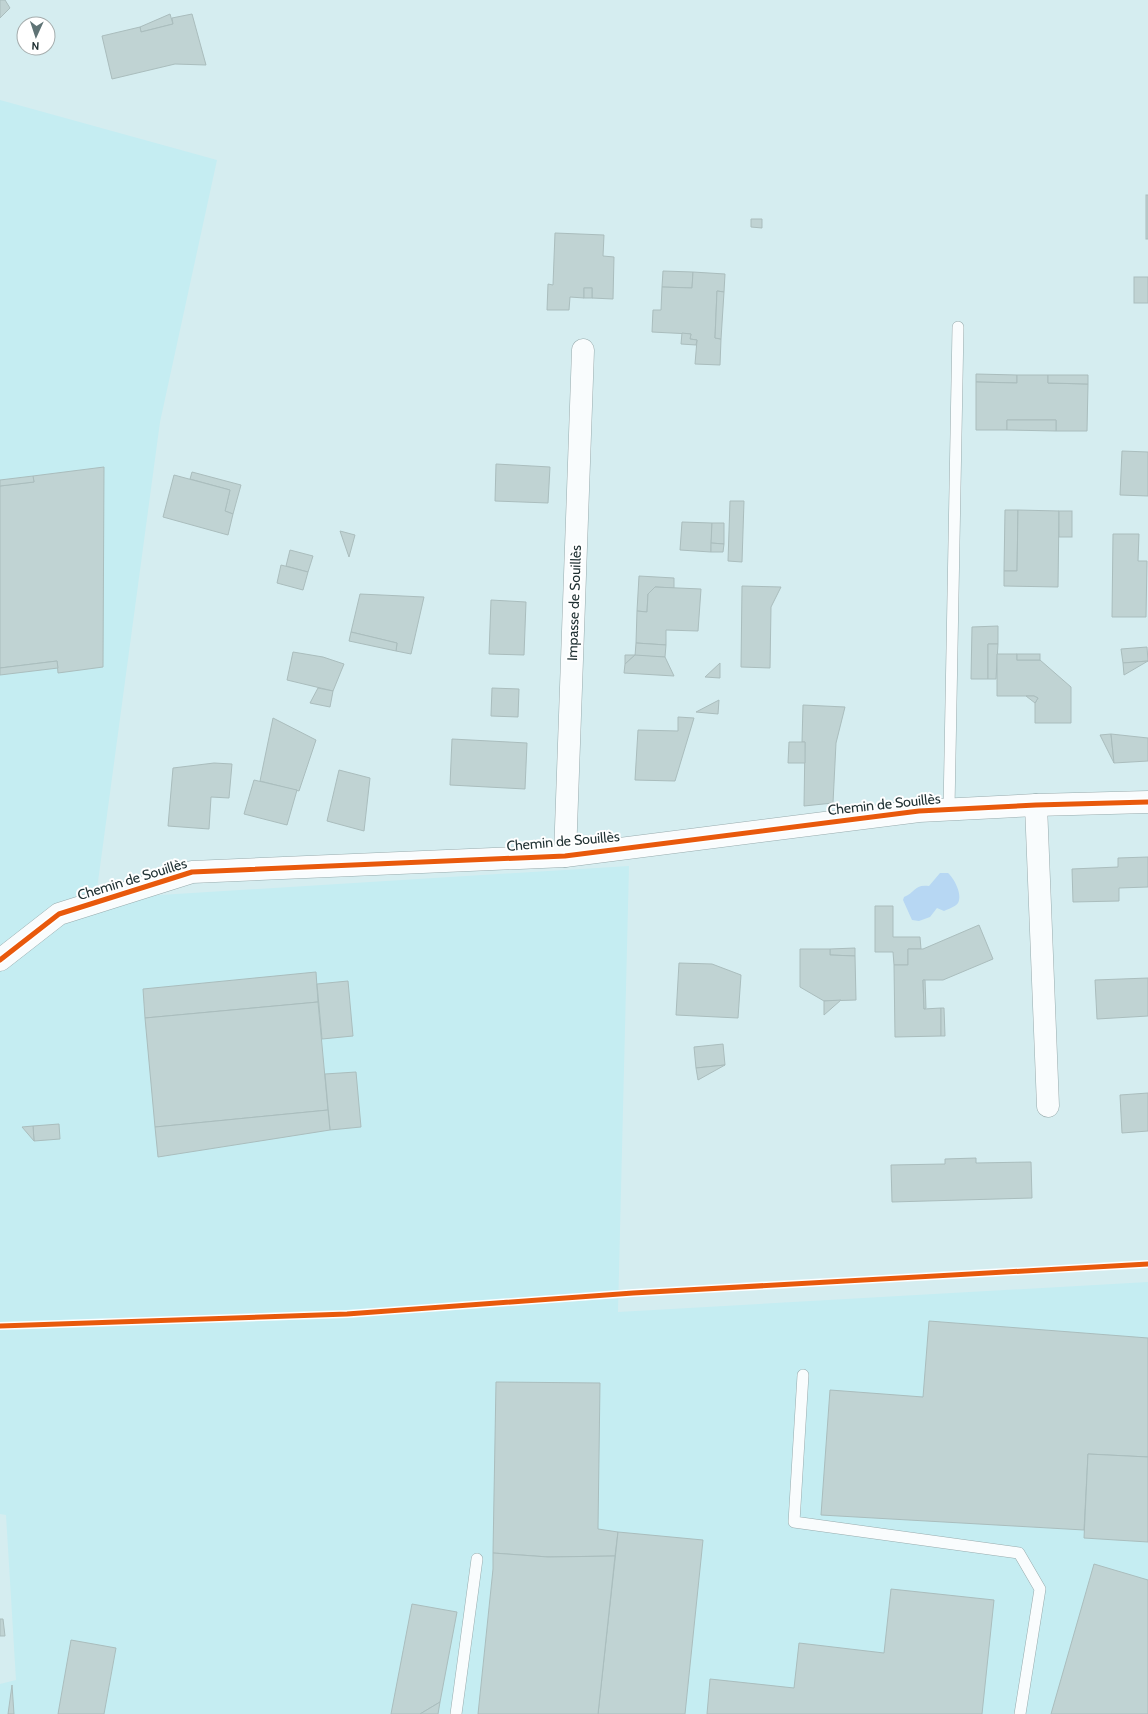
<svg xmlns="http://www.w3.org/2000/svg" width="1148" height="1714" viewBox="0 0 1148 1714" font-family="Cabin,sans-serif">
	<style>
		.built { fill: #c5edf2 }
		.water { fill: #b7d7f3 }
		.building { fill: #c0d3d3; stroke: #aabdbd }
		.lines { fill: none; stroke-linecap: round; stroke-linejoin: round }
		.lane-casing { stroke: #98abad; stroke-width: 12 }
		.street-casing { stroke: #98abad; stroke-width: 23 }
		.lane { stroke: #f9fcfd; stroke-width: 11 }
		.street { stroke: #f9fcfd; stroke-width: 22 }
		.cycleway-casing { stroke: #fff; stroke-width: 8 }
		.cycleway { stroke: #e8590c; stroke-width: 5 }
		.labels { text-anchor: middle; dominant-baseline: central; stroke-width: 4; stroke-linejoin: round; paint-order: stroke }
		.street-label { font-size: 14px; fill: #203133; stroke: #fff }
	</style>
	<rect width="100%" height="100%" fill="#d5edf0"/>
	<!-- built -->
	<polygon class="built" points="0,100 217,160 160,422 95,904 112,898 629,866 618,1312 1148,1282 1148,1714 0,1714 0,1684 16,1680 6,1515 0,1514"/>
	<!-- water -->
	<path class="water" d="M 940,873 L 948,873 C 954,878 963,895 958,903 C 955,907 948,909 944,911 L 937,908 L 930,917 L 919,921 L 912,920 L 903,900 L 904,897 C 916,892 914,884 929,886 Z"/>
	<!-- building -->
	<g class="building">
		<polygon points="0,0 5,0 10,8 0,18"/>
		<polygon points="170,14 173,24 141,32 140,27"/>
		<polygon points="192,14 206,65 175,64 112,79 102,36 140,27 141,32 173,24 172,18"/>
		<rect x="1146" y="195" width="2" height="44"/>
		<polygon points="751,219 762,219 762,228 751,227"/>
		<polygon points="555,233 604,235 603,256 614,257 613,299 592,298 592,288 584,288 584,298 570,297 569,310 547,310 548,284 553,285"/>
		<polygon points="663,271 693,272 692,288 662,287"/>
		<polygon points="693,272 725,274 724,292 717,291 715,338 721,339 720,365 695,364 697,340 690,339 691,334 652,332 653,310 661,310 662,287 692,288"/>
		<rect x="1134" y="277" width="14" height="26"/>
		<rect x="584" y="288" width="8" height="10"/>
		<polygon points="717,291 724,292 721,339 715,338"/>
		<polygon points="682,333 691,334 690,339 697,340 696,345 681,344"/>
		<polygon points="976,374 1017,375 1017,383 976,382"/>
		<polygon points="1017,375 1048,375 1048,383 1088,384 1087,431 1056,431 1056,420 1007,420 1007,430 976,430 976,382 1017,383"/>
		<polygon points="1048,375 1088,375 1088,384 1048,383"/>
		<polygon points="1007,420 1056,420 1056,431 1007,430"/>
		<polygon points="1122,451 1148,452 1148,496 1120,495"/>
		<polygon points="496,464 550,467 548,503 495,501"/>
		<polygon points="104,467 103,667 58,673 57,661 0,668 0,486 34,482 33,476"/>
		<polygon points="192,472 241,485 233,514 225,511 230,490 190,479"/>
		<polygon points="174,475 230,490 225,511 233,514 228,535 163,517"/>
		<polygon points="33,476 34,482 0,486 0,480"/>
		<polygon points="730,501 744,501 742,562 728,561"/>
		<polygon points="1005,510 1018,510 1017,571 1004,571"/>
		<polygon points="1018,510 1059,511 1058,587 1004,586 1004,571 1017,571"/>
		<rect x="1059" y="511" width="13" height="26"/>
		<polygon points="682,522 712,523 711,552 680,550"/>
		<polygon points="712,523 724,523 724,544 711,543"/>
		<polygon points="340,531 355,535 349,557"/>
		<polygon points="1113,534 1139,534 1138,561 1147,561 1146,617 1112,617"/>
		<polygon points="711,543 724,544 723,552 711,552"/>
		<polygon points="290,550 313,556 308,572 286,566"/>
		<polygon points="281,565 308,572 303,590 277,583"/>
		<polygon points="639,576 674,578 674,588 655,587 648,594 647,612 637,611"/>
		<polygon points="742,586 781,587 771,607 770,668 741,667"/>
		<polygon points="655,587 701,589 698,631 666,630 666,645 636,643 637,611 647,612 648,594"/>
		<polygon points="360,594 424,597 411,654 396,651 397,643 351,632"/>
		<polygon points="491,600 526,602 524,655 489,654"/>
		<polygon points="998,626 998,644 988,644 988,679 971,679 972,627"/>
		<polygon points="351,632 397,643 396,651 349,641"/>
		<polygon points="636,643 666,645 665,657 635,656"/>
		<polygon points="988,644 998,644 996,679 988,679"/>
		<polygon points="1147,647 1148,661 1123,663 1121,649"/>
		<polygon points="293,652 323,657 344,664 333,691 287,680"/>
		<polygon points="997,654 1017,654 1017,660 1040,660 1071,687 1071,723 1035,723 1035,703 1038,698 1034,696 997,696"/>
		<rect x="1017" y="654" width="23" height="6"/>
		<polygon points="625,655 635,655 625,664"/>
		<polygon points="635,655 665,657 674,676 624,673 625,664"/>
		<polygon points="57,661 58,668 0,675 0,668"/>
		<polygon points="1148,661 1124,675 1123,663"/>
		<polygon points="720,663 720,678 705,677"/>
		<polygon points="318,688 333,691 330,707 310,703"/>
		<polygon points="492,688 519,689 518,717 491,716"/>
		<polygon points="1026,696 1034,696 1038,698 1035,703"/>
		<polygon points="719,700 718,714 696,712"/>
		<polygon points="803,705 845,707 836,743 833,803 804,806 805,742 802,742"/>
		<polygon points="678,717 694,718 675,781 635,780 638,730 678,731"/>
		<polygon points="273,718 316,740 299,791 260,781"/>
		<polygon points="1111,734 1114,763 1100,735"/>
		<polygon points="1111,734 1148,738 1148,761 1114,763"/>
		<polygon points="452,739 527,743 525,789 450,785"/>
		<polygon points="789,742 805,742 805,763 788,763"/>
		<polygon points="214,763 232,764 229,798 211,797 209,829 168,826 173,768"/>
		<polygon points="339,770 370,778 364,831 327,821"/>
		<polygon points="254,780 297,790 287,825 244,814"/>
		<polygon points="1148,857 1148,887 1119,888 1119,901 1073,902 1072,869 1118,867 1118,858"/>
		<polygon points="875,906 893,906 893,937 920,937 921,949 908,949 908,965 894,965 893,952 875,952"/>
		<polygon points="979,925 993,959 943,980 923,980 924,1009 941,1008 941,1036 895,1037 894,965 908,965 908,949 923,949"/>
		<polygon points="855,948 855,956 830,955 830,949"/>
		<polygon points="800,949 830,949 830,955 855,956 856,1000 824,1001 800,987"/>
		<polygon points="679,963 712,964 741,975 738,1018 676,1015"/>
		<polygon points="316,972 318,1002 145,1018 143,989"/>
		<polygon points="1148,978 1148,1016 1097,1019 1095,980"/>
		<polygon points="923,980 925,980 926,1008 924,1009"/>
		<polygon points="348,981 353,1036 322,1039 317,984"/>
		<polygon points="841,1000 824,1015 824,1001"/>
		<polygon points="318,1002 328,1110 155,1127 145,1018"/>
		<polygon points="941,1008 944,1008 945,1036 941,1036"/>
		<polygon points="723,1044 725,1065 696,1068 694,1047"/>
		<polygon points="725,1065 698,1080 696,1068"/>
		<polygon points="356,1072 361,1127 330,1130 325,1074"/>
		<polygon points="1148,1093 1148,1131 1122,1133 1120,1095"/>
		<polygon points="328,1110 330,1130 158,1157 155,1127"/>
		<polygon points="59,1124 60,1139 34,1141 33,1126"/>
		<polygon points="33,1126 34,1141 22,1127"/>
		<polygon points="976,1158 976,1163 1031,1162 1032,1198 892,1202 891,1165 945,1164 945,1159"/>
		<polygon points="929,1321 1148,1338 1148,1457 1088,1454 1084,1530 821,1515 830,1390 923,1397"/>
		<polygon points="496,1382 600,1383 598,1529 618,1532 615,1556 548,1557 493,1553"/>
		<polygon points="1088,1454 1148,1457 1148,1542 1084,1538"/>
		<polygon points="618,1532 703,1540 685,1714 598,1714"/>
		<polygon points="493,1553 548,1557 615,1556 598,1714 478,1714 493,1569"/>
		<polygon points="1094,1564 1148,1580 1148,1714 1051,1714"/>
		<polygon points="891,1589 994,1600 982,1714 707,1714 710,1679 794,1688 799,1643 884,1653"/>
		<polygon points="412,1604 457,1612 440,1702 420,1714 391,1714"/>
		<polygon points="0,1619 3,1619 5,1636 0,1636"/>
		<polygon points="71,1640 116,1648 104,1714 58,1714"/>
		<polygon points="12,1685 14,1714 8,1714"/>
		<polygon points="440,1702 438,1714 420,1714"/>
	</g>
	<g class="lines">
		<!-- lane casing -->
		<g class="lane-casing">
			<g id="lane">
				<polyline points="949,809 958,327"/>
				<polyline points="803,1375 794,1522 1019,1553 1040,1589 1020,1714"/>
				<polyline points="456,1714 477,1559"/>
			</g>
		</g>
		<!-- street casing -->
		<g class="street-casing">
			<g id="street">
				<polyline points="1036,805 1048,1106"/>
				<polyline points="565,856 583,350"/>
				<polyline points="0,960 59,914 192,872 565,856 919,811 1036,805 1148,802"/>
			</g>
		</g>
		<!-- lane -->
		<use href="#lane" class="lane"/>
		<!-- street -->
		<use href="#street" class="street"/>
		<!-- cycleway casing -->
		<g class="cycleway-casing">
			<g id="cycleway">
				<polyline points="0,960 59,914 192,872 565,856 919,811 1036,805 1148,802"/>
				<polyline points="0,1326 347,1314 633,1293 1148,1264"/>
			</g>
		</g>
		<!-- cycleway -->
		<use href="#cycleway" class="cycleway"/>
	</g>
	<g class="labels">
		<!-- street labels -->
		<g class="street-label">
			<text transform="translate(574 603) rotate(-88)">Impasse de Souillès</text>
			<text transform="translate(884 804) rotate(-6)">Chemin de Souillès</text>
			<text transform="translate(563 841) rotate(-5)">Chemin de Souillès</text>
			<text transform="translate(132 879) rotate(-17)">Chemin de Souillès</text>
		</g>
	</g>
	<!-- north arrow -->
	<g transform="translate(36 36) rotate(183)"><circle r="19" fill="#ffffff" stroke="#a6adad"/>
	<path d="M0-3L7 15L0 10L-7 15Z" fill="#5f7375"/>
	<text y="-6" font-size="11" font-weight="bold" text-anchor="middle" fill="#203133">N</text>
	</g>
</svg>
